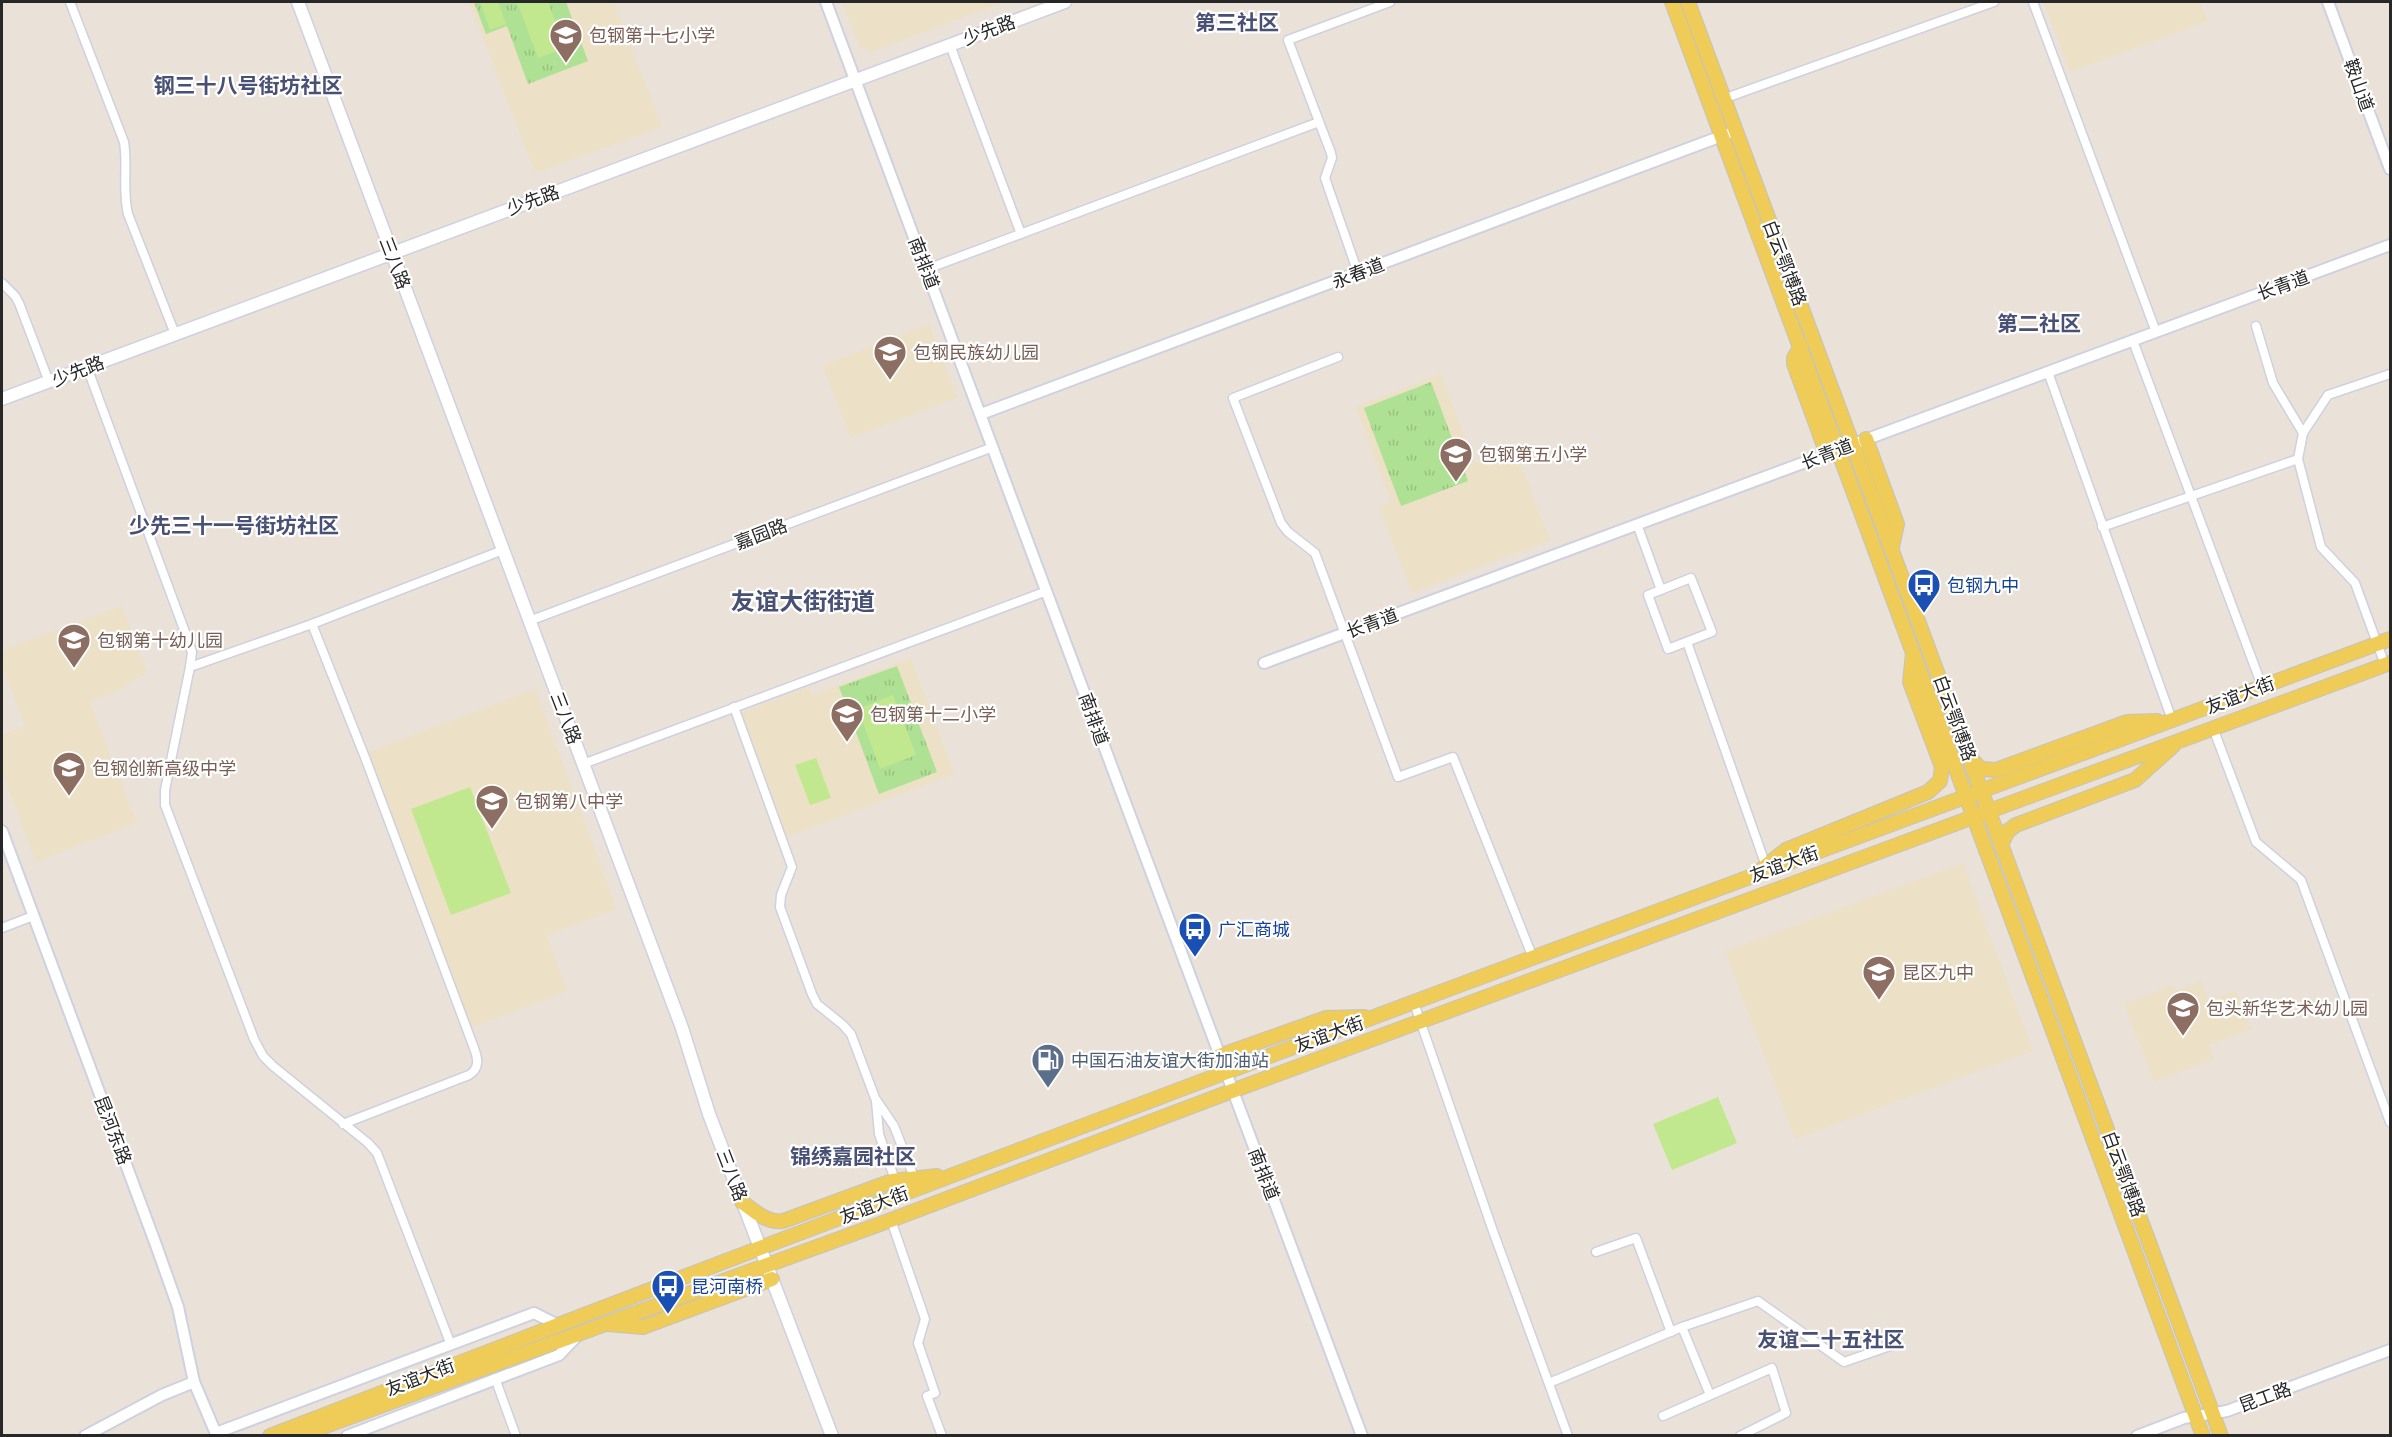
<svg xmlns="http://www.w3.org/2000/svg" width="2392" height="1437" viewBox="0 0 2392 1437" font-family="Quicksand,'Noto Sans SC',sans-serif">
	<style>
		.education { fill: #ece0c6 }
		.park { fill: url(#park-tufts) }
		.pitch { fill: #c2e88f }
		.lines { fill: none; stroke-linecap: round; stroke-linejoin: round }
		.minor-casing { stroke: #cdd1e0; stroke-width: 11 }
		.tertiary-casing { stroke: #cdd1e0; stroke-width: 14 }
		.secondary-casing { stroke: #cdd1e0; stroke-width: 15 }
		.primary-casing { stroke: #c3c3c3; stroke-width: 16 }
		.minor { stroke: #fff; stroke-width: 8 }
		.tertiary { stroke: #fff; stroke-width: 10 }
		.secondary { stroke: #fff; stroke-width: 12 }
		.primary { stroke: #efcc58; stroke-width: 14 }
		.labels { text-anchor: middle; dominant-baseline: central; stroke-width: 4.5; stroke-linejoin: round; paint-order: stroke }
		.street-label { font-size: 18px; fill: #272727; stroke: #fff }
		.education-label { font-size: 18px; fill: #785e54; stroke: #fff; text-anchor: start }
		.transit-label { font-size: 18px; fill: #164399; stroke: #fff; text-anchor: start }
		.service-label { font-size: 18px; fill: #4e5e75; stroke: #fff; text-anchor: start }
		.quarter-label { font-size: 21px; font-weight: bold; fill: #485076; stroke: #fff }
		.district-label { font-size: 24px; font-weight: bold; fill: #485076; stroke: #fff }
	</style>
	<defs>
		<pattern id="park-tufts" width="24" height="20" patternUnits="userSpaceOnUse" patternTransform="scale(1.5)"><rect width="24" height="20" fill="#aee193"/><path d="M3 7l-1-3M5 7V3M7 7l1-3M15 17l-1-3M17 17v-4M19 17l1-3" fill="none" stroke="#96c17f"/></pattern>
	</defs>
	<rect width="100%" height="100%" fill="#eae2d8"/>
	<!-- education -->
	<g class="education">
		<polygon points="469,2 614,2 662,127 535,173"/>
		<polygon points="842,2 1005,2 871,52 860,47"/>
		<polygon points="2044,2 2200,2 2208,21 2070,72"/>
		<polygon points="929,324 957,398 850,438 823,365"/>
		<polygon points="1441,374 1475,463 1515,448 1550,540 1412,593 1379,507 1391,502 1355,407"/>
		<polygon points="122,606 147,674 134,680 123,689 90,702 137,823 36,862 2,772 2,735 25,726 2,663 2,650"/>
		<polygon points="911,658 954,774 787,837 740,713 809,687 813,695"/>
		<polygon points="535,689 617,909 547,935 567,991 469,1029 368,752"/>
		<polygon points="1963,863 2033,1051 1795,1139 1725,951"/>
		<polygon points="2201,981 2209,1001 2236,991 2251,1029 2209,1045 2214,1059 2154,1082 2124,1004 2173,985 2176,991"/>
	</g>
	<!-- park -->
	<g class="park">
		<polygon points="474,2 566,2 588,61 528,84 507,26 486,34"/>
		<polygon points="1431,382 1468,481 1401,506 1364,408"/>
		<polygon points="897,666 937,772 879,794 839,687"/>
	</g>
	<!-- pitch -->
	<g class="pitch">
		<polygon points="480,2 498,2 506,24 490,30"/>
		<polygon points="517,2 548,2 565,48 538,58"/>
		<polygon points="893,695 916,755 880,769 858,709"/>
		<polygon points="816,758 831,798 810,805 795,765"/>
		<polygon points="470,787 511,893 451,915 411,809"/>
		<polygon points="1718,1097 1737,1143 1672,1170 1653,1124"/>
	</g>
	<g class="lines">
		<!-- minor casing -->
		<g class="minor-casing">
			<g id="minor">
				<path d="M 70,2 L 124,142 C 128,166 122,190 128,214 L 175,334"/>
				<polyline points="2033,2 2156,332"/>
				<polyline points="950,45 1021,234"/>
				<polyline points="1723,99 1994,2"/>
				<polyline points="927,269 1319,122"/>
				<polyline points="1358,273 1325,178 1332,158 1331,153 1288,40 1390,2"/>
				<polyline points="2,283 15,296 19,303 49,382"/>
				<polyline points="2256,326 2273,383 2303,433"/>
				<polyline points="2133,341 2262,686"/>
				<polyline points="1338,357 1233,398 1281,523 1288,532 1315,553 1398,777 1453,757 1533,958"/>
				<polyline points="87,367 189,643 192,652 190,667 312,624 503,550"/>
				<polyline points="2048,372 2172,720"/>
				<polyline points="1637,524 1661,590"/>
				<polyline points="2102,527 2298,459"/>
				<polygon points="1691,578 1712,632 1668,649 1648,595"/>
				<polyline points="529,621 993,447"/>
				<path d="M 312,624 L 366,760 L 474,1048 C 478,1059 480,1068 469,1075 L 343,1124"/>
				<polyline points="1687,642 1766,866"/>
				<polyline points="2385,665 2355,583 2321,547 2298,459 2303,433 2328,395 2390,374"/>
				<polyline points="190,667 165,790 165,805 254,1039 263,1056 273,1066 368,1143 377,1153 451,1345"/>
				<polyline points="734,707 792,867 781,895 780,907 812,994 817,1004 843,1025 851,1034 875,1098 894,1126 914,1177"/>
				<polyline points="2213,728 2256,842 2301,880 2390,1122"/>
				<polyline points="583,764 1047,591"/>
				<polyline points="2,928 33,916"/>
				<polyline points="1414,1003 1493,1231 1568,1436"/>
				<polyline points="876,1101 879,1134 895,1180"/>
				<polyline points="891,1220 925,1319 918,1343 935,1393 927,1396 942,1436"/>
				<polyline points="1596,1252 1636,1238 1671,1332"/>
				<polyline points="1682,1327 1710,1395"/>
				<polyline points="495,1378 516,1436"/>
				<polyline points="1549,1383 1682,1327 1758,1301 1844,1362 1893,1345"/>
				<polyline points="1663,1416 1772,1368 1786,1413 1740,1436"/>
			</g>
		</g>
		<!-- tertiary casing -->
		<g class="tertiary-casing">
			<g id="tertiary">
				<polyline points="826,2 1362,1436"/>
				<polyline points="2328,2 2390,169"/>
				<polyline points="981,414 1727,134"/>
				<polyline points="1264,663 2390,245"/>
				<polyline points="2,831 156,1245 178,1307 194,1382 217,1436"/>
				<polyline points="216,1433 534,1313 556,1324"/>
				<polyline points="85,1436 162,1395 194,1382"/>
				<polyline points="347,1436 559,1355 578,1335"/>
				<polyline points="2137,1436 2184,1418 2227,1411 2390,1350"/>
			</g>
		</g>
		<!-- secondary casing -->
		<g class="secondary-casing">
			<g id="secondary">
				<polyline points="298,2 682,1028 709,1114 832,1436"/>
				<polyline points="2,399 1065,2"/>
			</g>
		</g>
		<!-- primary casing -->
		<g class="primary-casing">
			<g id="primary">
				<polyline points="1672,2 2203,1436"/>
				<polyline points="1688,2 2221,1436"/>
				<polyline points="1801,346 1794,358 1794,364 1827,454"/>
				<polyline points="1866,439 1897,524 1892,547"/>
				<polyline points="1971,759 1981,769 1996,770 2127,722 2157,721"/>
				<polyline points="2002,843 2008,831 2016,825 2135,780 2173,746"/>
				<polyline points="1762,869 1786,850 1928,792 1940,781 1942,767 1910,682 1913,653"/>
				<polyline points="1219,1056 1326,1018 1364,1017"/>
				<path d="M 742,1202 C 755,1211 766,1223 783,1221 L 892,1181 L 937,1176"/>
				<polyline points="608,1324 643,1327 772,1279"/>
				<path d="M 270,1436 C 974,1163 1683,902 2390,639"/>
				<polyline points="298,1436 891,1220 1232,1091 2390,663"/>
			</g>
		</g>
		<!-- minor -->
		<use href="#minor" class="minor"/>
		<!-- tertiary -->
		<use href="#tertiary" class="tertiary"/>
		<!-- secondary -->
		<use href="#secondary" class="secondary"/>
		<!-- primary -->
		<use href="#primary" class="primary"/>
	</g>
	<!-- icons -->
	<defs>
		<g id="school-pin" transform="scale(1.725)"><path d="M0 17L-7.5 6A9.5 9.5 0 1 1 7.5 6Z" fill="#8d6e63" stroke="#fff"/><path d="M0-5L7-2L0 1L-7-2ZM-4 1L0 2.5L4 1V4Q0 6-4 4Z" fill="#fff"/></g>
		<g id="bus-pin" transform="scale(1.725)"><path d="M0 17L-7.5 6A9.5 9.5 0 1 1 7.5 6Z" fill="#1a4fb4" stroke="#fff"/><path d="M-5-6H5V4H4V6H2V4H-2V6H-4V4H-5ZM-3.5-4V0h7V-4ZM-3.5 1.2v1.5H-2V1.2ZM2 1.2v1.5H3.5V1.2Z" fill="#fff"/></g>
		<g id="fuel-pin" transform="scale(1.725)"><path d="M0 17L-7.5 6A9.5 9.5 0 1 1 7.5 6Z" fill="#5c6f8a" stroke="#fff"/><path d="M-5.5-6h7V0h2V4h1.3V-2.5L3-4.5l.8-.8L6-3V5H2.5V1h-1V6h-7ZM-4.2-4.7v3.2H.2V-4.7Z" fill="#fff"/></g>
	</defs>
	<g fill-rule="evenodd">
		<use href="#school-pin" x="566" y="35"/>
		<use href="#school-pin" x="890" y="352"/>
		<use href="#school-pin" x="1456" y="454"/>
		<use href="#bus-pin" x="1924" y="585"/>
		<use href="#school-pin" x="74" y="640"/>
		<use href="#school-pin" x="847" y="714"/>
		<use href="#school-pin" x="69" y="768"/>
		<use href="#school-pin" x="492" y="801"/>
		<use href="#bus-pin" x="1195" y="929"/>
		<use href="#school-pin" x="1879" y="972"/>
		<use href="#school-pin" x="2183" y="1008"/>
		<use href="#fuel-pin" x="1048" y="1060"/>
		<use href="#bus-pin" x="668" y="1286"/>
	</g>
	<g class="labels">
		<!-- street labels -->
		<g class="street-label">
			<text transform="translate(989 30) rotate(-20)">少先路</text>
			<text transform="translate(2359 85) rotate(70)">鞍山道</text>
			<text transform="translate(533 200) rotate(-20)">少先路</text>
			<text transform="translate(395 263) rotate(69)">三八路</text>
			<text transform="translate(924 263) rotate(69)">南排道</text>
			<text transform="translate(1785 263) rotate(69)">白云鄂博路</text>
			<text transform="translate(1358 273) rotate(-21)">永春道</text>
			<text transform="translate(2283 285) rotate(-20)">长青道</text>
			<text transform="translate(78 371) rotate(-21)">少先路</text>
			<text transform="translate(1827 454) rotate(-21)">长青道</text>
			<text transform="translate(761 534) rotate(-21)">嘉园路</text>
			<text transform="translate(1372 623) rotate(-20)">长青道</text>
			<text transform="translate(2240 695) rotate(-21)">友谊大街</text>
			<text transform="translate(566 718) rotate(69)">三八路</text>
			<text transform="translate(1955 718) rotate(70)">白云鄂博路</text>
			<text transform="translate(1094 719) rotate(70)">南排道</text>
			<text transform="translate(1784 864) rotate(-20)">友谊大街</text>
			<text transform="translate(1329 1034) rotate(-20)">友谊大街</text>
			<text transform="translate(113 1130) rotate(69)">昆河东路</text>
			<text transform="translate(1264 1174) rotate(69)">南排道</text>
			<text transform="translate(2124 1174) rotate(70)">白云鄂博路</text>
			<text transform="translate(732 1175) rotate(69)">三八路</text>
			<text transform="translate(874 1205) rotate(-21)">友谊大街</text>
			<text transform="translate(420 1377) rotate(-21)">友谊大街</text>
			<text transform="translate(2265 1397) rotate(-20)">昆工路</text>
		</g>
		<!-- education labels -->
		<g class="education-label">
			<text x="589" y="35">包钢第十七小学</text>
			<text x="913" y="352">包钢民族幼儿园</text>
			<text x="1479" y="454">包钢第五小学</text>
			<text x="97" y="640">包钢第十幼儿园</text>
			<text x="870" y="714">包钢第十二小学</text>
			<text x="92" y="768">包钢创新高级中学</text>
			<text x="515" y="801">包钢第八中学</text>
			<text x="1902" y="972">昆区九中</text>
			<text x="2206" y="1008">包头新华艺术幼儿园</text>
		</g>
		<!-- transit labels -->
		<g class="transit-label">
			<text x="1947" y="585">包钢九中</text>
			<text x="1218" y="929">广汇商城</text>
			<text x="691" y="1286">昆河南桥</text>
		</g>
		<!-- service labels -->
		<g class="service-label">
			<text x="1071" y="1060">中国石油友谊大街加油站</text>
		</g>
		<!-- quarter labels -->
		<g class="quarter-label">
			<text x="1237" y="22">第三社区</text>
			<text x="248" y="85">钢三十八号街坊社区</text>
			<text x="2039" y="323">第二社区</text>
			<text x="234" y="525">少先三十一号街坊社区</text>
			<text x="853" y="1156">锦绣嘉园社区</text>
			<text x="1831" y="1339">友谊二十五社区</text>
		</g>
		<!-- district labels -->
		<g class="district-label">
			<text x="803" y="601">友谊大街街道</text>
		</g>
	</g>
	<!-- border -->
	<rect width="2392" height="1437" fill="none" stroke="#272727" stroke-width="6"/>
</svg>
